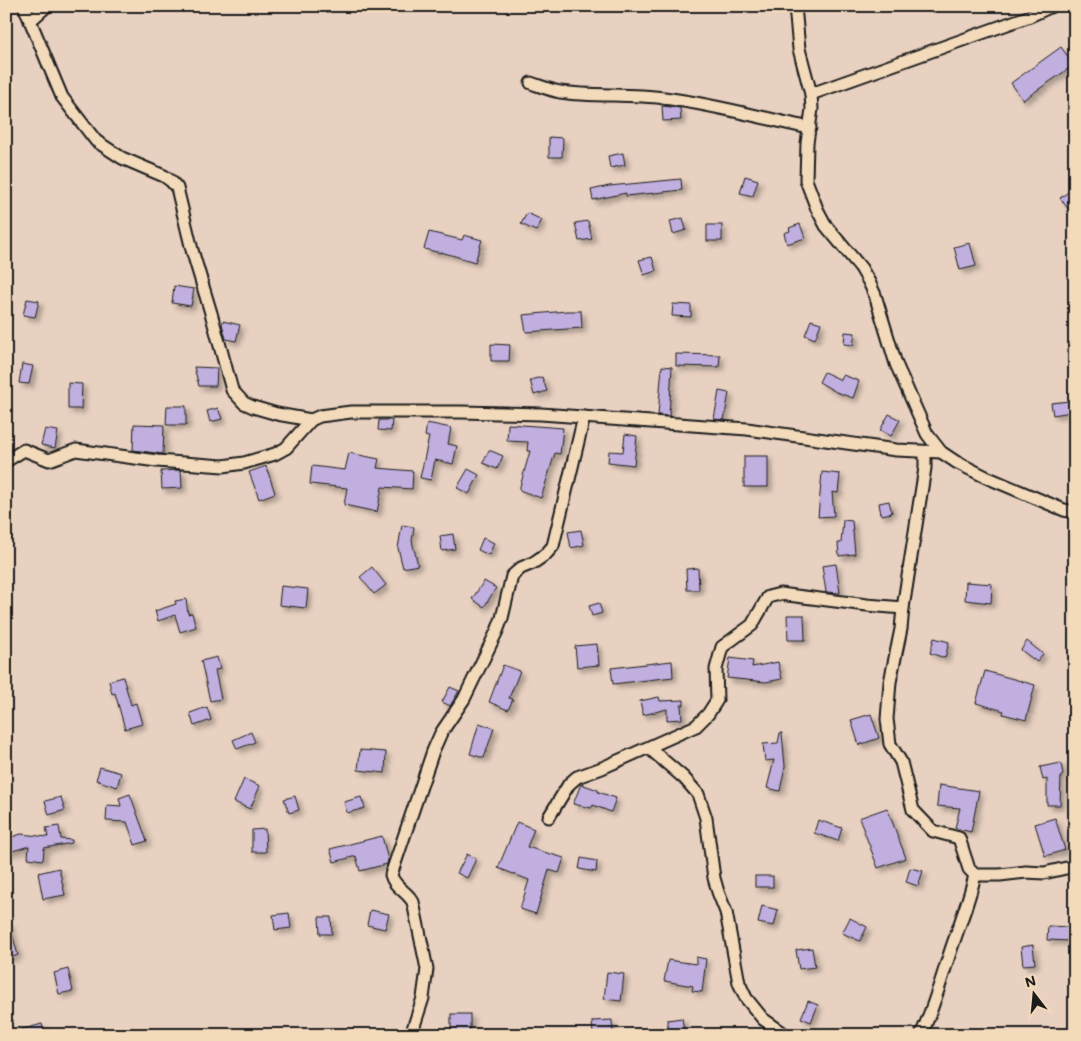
<svg xmlns="http://www.w3.org/2000/svg" width="1081" height="1041" viewBox="0 0 1081 1041" font-family="Mali,sans-serif">
	<style>
		.building { fill: #c0afdf; stroke: #1c1c1c; filter: url(#shadow) }
		.lines { fill: none; stroke-linecap: round; stroke-linejoin: round }
		.minor-casing { stroke: #1c1c1c; stroke-width: 15 }
		.minor { stroke: #f2daba; stroke-width: 11 }
	</style>
	<defs>
		<filter id="shadow"><feDropShadow dx="4" dy="4" stdDeviation="2.5" flood-color="#0004"/></filter>
	</defs>
	<rect width="100%" height="100%" fill="#e8d1c1"/>
	<filter id="ink" filterUnits="userSpaceOnUse"><feTurbulence type="fractalNoise" baseFrequency=".02" numOctaves="2"/><feDisplacementMap in="SourceGraphic" scale="10" xChannelSelector="R" yChannelSelector="G"/><feConvolveMatrix kernelMatrix="1 2 1 2 8 2 1 2 1" color-interpolation-filters="sRGB"/></filter>
	<g filter="url(#ink)">
		<!-- building -->
		<g class="building">
			<polygon points="1061,47 1074,65 1023,100 1011,83"/>
			<polygon points="662,106 680,108 681,120 663,121"/>
			<polygon points="549,137 563,138 562,157 549,157"/>
			<polygon points="623,153 625,165 610,168 608,156"/>
			<polygon points="745,176 758,180 753,196 740,193"/>
			<polygon points="681,179 682,190 626,196 626,193 593,200 591,190 609,186"/>
			<polygon points="1075,187 1075,218 1060,198"/>
			<polygon points="527,213 542,220 536,231 521,224"/>
			<polygon points="683,218 686,230 673,234 670,221"/>
			<polygon points="588,221 592,239 579,241 575,223"/>
			<polygon points="800,224 805,238 787,244 784,233 790,231 789,228"/>
			<rect x="707" y="225" width="15" height="16"/>
			<polygon points="429,232 462,240 464,235 482,240 475,262 441,252 441,253 424,249"/>
			<polygon points="970,243 976,266 960,270 954,247"/>
			<polygon points="652,257 656,271 644,275 639,260"/>
			<polygon points="174,286 194,289 191,306 172,303"/>
			<polygon points="27,299 39,301 35,317 23,315"/>
			<polygon points="673,304 691,305 691,317 672,316"/>
			<polygon points="566,311 581,311 582,328 526,332 523,315"/>
			<polygon points="811,320 821,323 815,339 805,335"/>
			<polygon points="223,321 240,325 236,341 226,339 222,324"/>
			<polygon points="845,332 855,333 853,345 844,344"/>
			<polygon points="491,344 510,345 509,361 491,361"/>
			<polygon points="676,354 720,355 719,367 676,366"/>
			<polygon points="22,364 33,366 29,384 19,383"/>
			<polygon points="662,366 672,367 669,416 658,415"/>
			<polygon points="194,367 217,368 216,386 199,386"/>
			<polygon points="824,372 841,380 843,375 859,381 853,398 836,392 819,382"/>
			<polygon points="542,377 547,391 534,395 530,380"/>
			<polygon points="68,383 82,384 81,409 68,409"/>
			<polygon points="719,391 729,393 724,420 714,419"/>
			<polygon points="1070,401 1071,412 1053,415 1051,403"/>
			<polygon points="167,406 186,406 186,425 166,425"/>
			<polygon points="218,408 222,419 210,422 207,411"/>
			<polygon points="889,414 900,420 891,436 880,430"/>
			<polygon points="379,420 392,420 391,431 378,430"/>
			<polygon points="427,423 451,428 448,444 457,446 453,464 435,460 431,480 420,478 429,437 425,436"/>
			<polygon points="134,424 164,425 163,454 133,450"/>
			<polygon points="508,424 563,428 560,454 555,453 541,498 519,490 530,451 527,451 528,442 507,441"/>
			<polygon points="45,429 58,431 55,448 41,445"/>
			<polygon points="625,434 637,436 634,465 608,462 609,451 623,452"/>
			<polygon points="489,450 503,456 497,469 483,463"/>
			<polygon points="349,453 379,459 377,468 413,471 412,489 382,487 377,512 344,505 347,488 310,484 312,466 345,470"/>
			<rect x="744" y="456" width="24" height="31"/>
			<polygon points="266,466 275,493 259,499 249,472"/>
			<polygon points="468,469 479,475 469,494 457,488"/>
			<polygon points="181,470 182,488 162,489 161,471"/>
			<polygon points="822,472 840,474 838,493 832,492 834,516 818,517"/>
			<polygon points="889,501 892,513 881,515 879,503"/>
			<polygon points="843,520 852,521 855,554 839,556 838,543 841,543"/>
			<polygon points="402,525 414,527 412,541 418,565 403,568 398,548"/>
			<polygon points="581,530 584,545 571,548 568,532"/>
			<polygon points="453,534 455,549 442,551 440,536"/>
			<polygon points="483,538 494,543 489,555 478,550"/>
			<polygon points="836,564 840,593 826,592 822,566"/>
			<polygon points="372,567 386,585 374,594 360,577"/>
			<polygon points="698,568 699,590 687,590 686,569"/>
			<polygon points="484,581 496,588 484,607 472,599"/>
			<polygon points="966,582 992,584 991,603 965,600"/>
			<polygon points="281,586 308,589 306,608 279,605"/>
			<polygon points="186,599 188,614 192,613 196,627 180,632 175,615 158,621 155,611 176,604 175,601"/>
			<polygon points="599,603 602,613 592,616 589,606"/>
			<polygon points="787,615 804,615 805,640 788,640"/>
			<polygon points="934,638 949,642 945,658 930,653"/>
			<polygon points="1027,641 1043,654 1037,662 1021,650"/>
			<polygon points="597,644 599,665 577,667 575,646"/>
			<polygon points="217,657 220,669 215,670 221,699 210,701 201,661"/>
			<polygon points="730,658 753,661 752,667 778,662 782,679 766,682 727,678"/>
			<polygon points="672,661 673,677 613,684 611,668"/>
			<polygon points="503,665 520,671 509,698 513,699 508,710 489,702"/>
			<polygon points="985,671 1035,685 1026,720 1003,714 1004,711 976,703"/>
			<polygon points="123,677 131,705 136,703 142,724 125,729 115,693 112,694 109,681"/>
			<polygon points="450,687 459,691 450,706 442,702"/>
			<polygon points="659,697 660,701 684,700 684,705 681,705 682,719 667,720 667,709 643,715 640,701"/>
			<polygon points="207,707 211,720 194,726 190,713"/>
			<polygon points="871,714 879,738 859,745 851,720"/>
			<polygon points="479,723 494,728 484,758 470,754"/>
			<polygon points="251,732 255,742 237,749 233,740"/>
			<polygon points="780,733 782,733 785,766 780,791 767,788 774,760 765,761 763,744 778,743"/>
			<polygon points="360,750 386,752 385,773 358,770"/>
			<polygon points="1061,763 1063,775 1061,776 1060,805 1047,805 1047,779 1043,780 1040,767"/>
			<polygon points="100,767 121,773 117,787 96,780"/>
			<polygon points="244,779 260,786 250,809 234,802"/>
			<polygon points="581,784 598,790 598,792 616,798 611,812 593,805 591,808 573,804"/>
			<polygon points="939,785 979,791 971,832 955,828 960,808 937,806"/>
			<polygon points="130,794 147,841 135,845 127,822 106,821 107,805 121,806 119,798"/>
			<polygon points="295,796 299,810 289,813 284,799"/>
			<polygon points="61,797 65,810 49,815 45,801"/>
			<polygon points="361,797 365,808 347,813 344,802"/>
			<polygon points="887,808 906,858 878,868 859,818"/>
			<polygon points="1055,818 1065,850 1045,856 1035,824"/>
			<polygon points="818,820 842,828 838,841 814,833"/>
			<polygon points="517,822 534,829 527,847 564,858 559,873 549,870 536,914 520,909 529,880 498,868"/>
			<polygon points="59,826 61,839 72,840 72,843 44,848 43,860 28,858 29,846 6,853 6,839 21,834 48,837 46,828"/>
			<polygon points="265,829 266,852 252,852 252,830"/>
			<polygon points="382,836 388,860 387,864 360,871 356,856 334,862 330,849"/>
			<polygon points="467,854 476,859 467,878 457,873"/>
			<polygon points="581,858 597,861 596,872 579,869"/>
			<polygon points="59,868 65,895 43,899 38,873"/>
			<polygon points="910,868 923,871 918,886 906,882"/>
			<rect x="755" y="876" width="18" height="11"/>
			<polygon points="762,906 778,910 774,926 758,923"/>
			<polygon points="370,910 389,914 385,929 367,925"/>
			<polygon points="289,913 291,928 275,930 273,915"/>
			<polygon points="319,917 331,917 332,934 320,934"/>
			<polygon points="850,918 867,927 860,941 842,933"/>
			<polygon points="6,923 9,923 18,955 6,959"/>
			<polygon points="1048,926 1070,927 1070,941 1047,940"/>
			<polygon points="1033,945 1035,964 1023,965 1021,947"/>
			<polygon points="812,948 815,967 799,969 796,950"/>
			<polygon points="696,957 706,959 702,992 692,991 693,986 664,981 668,960 696,964"/>
			<polygon points="68,969 73,991 59,994 54,973"/>
			<polygon points="607,972 624,974 621,1001 604,999"/>
			<polygon points="808,1001 818,1005 811,1022 801,1018"/>
			<rect x="451" y="1014" width="19" height="21"/>
			<polygon points="682,1018 684,1030 669,1032 667,1020"/>
			<polygon points="612,1020 613,1035 593,1035 592,1021"/>
			<polygon points="42,1024 45,1035 13,1035 13,1032"/>
		</g>
		<g class="lines">
			<!-- minor casing -->
			<g class="minor-casing">
				<g id="minor">
					<polyline points="24,6 62,97 96,141 122,158 164,176 171,181 177,188 192,250 211,313 232,390 244,403 253,407 277,414 311,420"/>
					<polyline points="795,6 799,49 811,94 812,109 807,143 806,180 817,209 826,226 861,268 869,282 875,295 896,364 927,434 941,452 956,462 986,477 1064,510 1075,512"/>
					<polyline points="30,21 47,6"/>
					<path d="M 531,83 C 540,86 550,90 560,92 C 594,97 629,93 664,98 C 713,104 761,118 810,128"/>
					<polyline points="811,94 1030,16 1052,6"/>
					<polyline points="925,452 925,468 903,608 901,629 890,682 887,719 890,744 901,762 913,810 933,831 959,838 969,869 975,875 1000,875 1026,872 1044,873 1075,866"/>
					<polyline points="6,461 24,450 49,460 76,450 157,461 223,466 244,463 275,454 286,448 311,420 320,416 351,412 461,412 541,414 747,429 896,450 941,452"/>
					<polyline points="649,748 684,778 698,794 706,818 714,878 718,892 726,912 739,983 746,998 763,1019 786,1035"/>
					<polyline points="549,817 569,784 577,777 602,768 696,726 708,714 717,700 716,669 722,647 752,625 768,597 780,594 867,605 903,608"/>
					<path d="M 411,1035 L 423,998 L 427,969 L 413,902 C 407,891 394,887 391,875 L 433,751 L 441,733 L 464,699 L 497,631 L 502,618 L 512,576 L 521,568 L 533,563 L 546,554 L 553,546 L 584,417"/>
					<path d="M 921,1035 C 932,1011 939,987 947,962 C 956,933 968,905 975,875"/>
				</g>
			</g>
			<!-- minor -->
			<use href="#minor" class="minor"/>
		</g>
	</g>
	<!-- margin -->
	<rect width="1081" height="1041" fill="none" stroke="#f2daba" stroke-width="25"/>
	<rect x="12" y="12" width="1056" height="1016" fill="none" stroke="#1c1c1c" stroke-width="2" filter="url(#ink)"/>
	<!-- north arrow -->
	<g transform="translate(1034 994) rotate(344)" stroke="#f2daba" stroke-width="4" paint-order="stroke">
	<path d="M0-4L9 19L0 12L-9 19Z" fill="#1c1c1c"/>
	<text y="-8" font-size="14" font-weight="bold" text-anchor="middle" fill="#1c1c1c">N</text>
	</g>
</svg>
